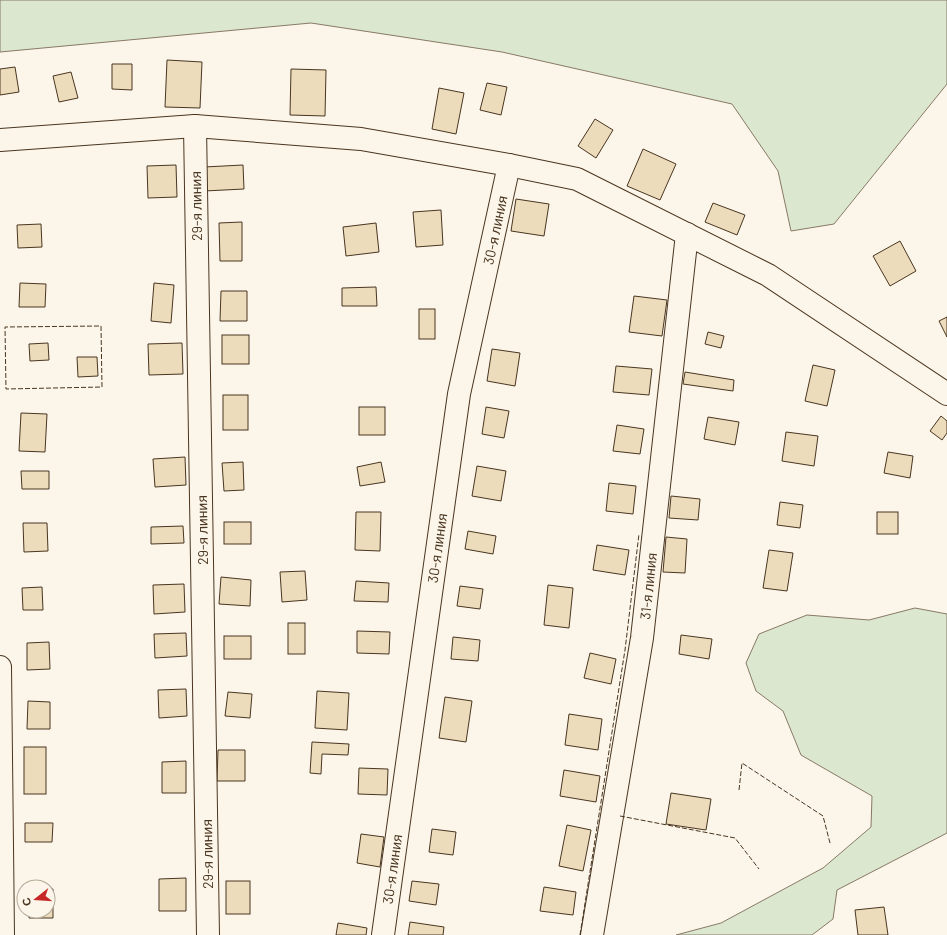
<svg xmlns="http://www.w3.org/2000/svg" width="947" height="935" viewBox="0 0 947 935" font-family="Barlow,sans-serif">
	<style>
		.green { fill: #dce7d0; stroke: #887966 }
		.building { fill: #ecdcbc; stroke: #4a3520 }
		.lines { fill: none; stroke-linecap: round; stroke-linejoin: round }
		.minor-casing { stroke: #4a3520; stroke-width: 24 }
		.minor { stroke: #fbf6e9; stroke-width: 22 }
		.fence { stroke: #4a3520; stroke-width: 1; stroke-dasharray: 5 2; stroke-linecap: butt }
		.labels { text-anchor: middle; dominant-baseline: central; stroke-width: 3; stroke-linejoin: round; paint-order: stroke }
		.street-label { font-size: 14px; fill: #4a3520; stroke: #fbf6e9 }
	</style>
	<rect width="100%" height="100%" fill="#fbf6e9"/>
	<!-- green -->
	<g class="green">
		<polygon points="0,0 947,0 947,84 834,224 791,231 778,171 732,104 502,52 311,23 0,52"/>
		<polygon points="915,608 947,614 947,833 837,890 833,919 812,935 676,935 721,923 823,868 871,827 872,796 801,755 783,711 756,691 746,663 759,634 807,615 869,620"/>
	</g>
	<!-- building -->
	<g class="building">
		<polygon points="167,60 202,62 200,108 165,107"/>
		<polygon points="112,64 132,64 132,90 112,89"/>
		<polygon points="15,67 19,92 0,95 0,69"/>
		<polygon points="291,69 326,70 325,116 290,115"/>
		<polygon points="71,72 78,98 59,102 53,76"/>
		<polygon points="487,83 507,87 501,115 480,110"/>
		<polygon points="439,88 464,93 456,134 432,129"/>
		<polygon points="595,119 613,130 596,158 578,146"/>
		<polygon points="643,149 676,164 660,200 627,186"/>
		<polygon points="176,165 177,197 148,198 147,166"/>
		<polygon points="243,165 244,189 204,191 204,167"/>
		<polygon points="516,199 549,204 544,236 511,231"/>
		<polygon points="713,203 745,215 737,235 705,222"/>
		<polygon points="441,210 443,245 416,247 413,212"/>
		<polygon points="242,222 242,261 220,261 219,223"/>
		<polygon points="376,223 379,252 346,256 343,227"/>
		<polygon points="41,224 42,247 18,248 17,225"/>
		<polygon points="900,241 916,271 890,286 873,256"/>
		<polygon points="20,283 46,284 45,307 19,307"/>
		<polygon points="154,283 174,285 171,323 151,321"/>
		<polygon points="376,287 377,306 342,306 342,288"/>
		<polygon points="221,291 247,291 247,321 220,321"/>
		<polygon points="634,296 667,300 662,336 629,332"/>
		<rect x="419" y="309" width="16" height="30"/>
		<polygon points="947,317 947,337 939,321"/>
		<polygon points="708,332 724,336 721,348 705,344"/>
		<rect x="222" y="335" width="27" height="29"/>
		<polygon points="48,343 49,360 30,361 29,344"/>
		<polygon points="182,343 183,374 149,375 148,344"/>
		<polygon points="492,349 520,353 515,386 487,381"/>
		<polygon points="77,357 97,357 98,376 78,377"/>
		<polygon points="813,365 835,370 827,406 805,401"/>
		<polygon points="616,366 652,369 649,395 613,392"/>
		<polygon points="685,372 734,380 733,391 683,384"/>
		<rect x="223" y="395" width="25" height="35"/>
		<rect x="359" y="407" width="26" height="28"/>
		<polygon points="486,407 509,411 504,438 482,434"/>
		<polygon points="21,413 47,414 45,452 19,451"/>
		<polygon points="941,416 947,421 947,433 942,440 930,431"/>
		<polygon points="708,417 739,422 735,445 704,439"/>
		<polygon points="617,425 644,429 640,454 613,451"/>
		<polygon points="786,432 818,436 814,466 782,461"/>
		<polygon points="888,452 913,456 910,478 884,473"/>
		<polygon points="185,457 186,485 155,487 153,459"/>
		<polygon points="243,462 244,490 224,491 222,463"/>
		<polygon points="381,462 385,482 360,486 357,467"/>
		<polygon points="477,466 506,471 501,501 472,496"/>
		<polygon points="21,471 49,471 49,489 22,489"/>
		<polygon points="609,483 636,486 633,514 606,511"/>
		<polygon points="671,496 700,499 698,520 669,518"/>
		<polygon points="780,502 803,505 800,528 777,525"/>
		<polygon points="356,512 381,512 380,551 355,550"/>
		<rect x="877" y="512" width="21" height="22"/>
		<rect x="224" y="522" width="27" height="22"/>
		<polygon points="23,523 47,523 48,551 24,552"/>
		<polygon points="183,526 184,543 151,544 151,527"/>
		<polygon points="468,531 496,536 493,554 465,549"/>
		<polygon points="666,537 687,539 685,573 663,572"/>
		<polygon points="597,545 629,550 625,575 593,570"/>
		<polygon points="769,550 793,553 787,591 763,588"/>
		<polygon points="305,571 307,600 282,602 280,572"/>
		<polygon points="221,577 251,580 250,606 219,604"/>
		<polygon points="356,581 389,583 388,602 354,601"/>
		<polygon points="184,584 185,612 154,614 153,585"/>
		<polygon points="548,585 573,588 569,628 544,625"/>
		<polygon points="460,586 483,589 480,609 457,606"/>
		<polygon points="42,587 43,610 23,610 22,588"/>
		<rect x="288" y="623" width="17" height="31"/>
		<polygon points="357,631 390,632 389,654 357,653"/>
		<polygon points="186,633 187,656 155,658 154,634"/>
		<polygon points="681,635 712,639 709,659 679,654"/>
		<rect x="224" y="636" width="27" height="23"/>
		<polygon points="453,637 480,640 478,661 451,659"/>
		<polygon points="49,642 50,669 27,670 27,643"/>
		<polygon points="590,653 616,659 611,684 584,678"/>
		<polygon points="186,689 187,716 159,718 158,690"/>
		<polygon points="317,691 349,693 347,730 315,728"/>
		<polygon points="228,692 252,694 250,718 225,716"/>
		<polygon points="445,697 472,701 466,742 439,738"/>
		<polygon points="28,701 50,702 50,729 27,729"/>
		<polygon points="569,714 602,719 598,750 565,745"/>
		<polygon points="312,742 349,744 348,755 322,754 321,774 310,773"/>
		<rect x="24" y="747" width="22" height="47"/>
		<polygon points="218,750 245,750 245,781 217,781"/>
		<polygon points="186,761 186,793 162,793 162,762"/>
		<polygon points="359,768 388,769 387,795 358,794"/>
		<polygon points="564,770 600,776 596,802 560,796"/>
		<polygon points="671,793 711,799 706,830 666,824"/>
		<polygon points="25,823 53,823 52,842 25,842"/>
		<polygon points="567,825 591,830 583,871 559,866"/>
		<polygon points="432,829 456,832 453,855 429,852"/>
		<polygon points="361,834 384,837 380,867 357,863"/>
		<polygon points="186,878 186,911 159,911 159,879"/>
		<rect x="226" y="881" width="24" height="33"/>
		<polygon points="412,881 439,884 436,905 409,901"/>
		<polygon points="544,887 576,892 573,915 540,911"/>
		<polygon points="48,889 53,889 53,918 29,918 29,911 48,911"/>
		<polygon points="884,907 888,935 858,935 855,910"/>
		<polygon points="410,922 444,927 443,935 408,935"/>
		<polygon points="338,923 367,928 366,935 336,935"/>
	</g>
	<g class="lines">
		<!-- minor casing -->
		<g class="minor-casing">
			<g id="minor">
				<polyline points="195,126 208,935"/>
				<polyline points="0,140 195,126 361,139 509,165 577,179 768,275 947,394"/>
				<polyline points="0,667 3,935"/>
				<polyline points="383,935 459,394 509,165"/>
				<polyline points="592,935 642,638 687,234"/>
			</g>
		</g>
		<!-- minor -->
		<use href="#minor" class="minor"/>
		<!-- fence -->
		<g class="fence">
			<polygon points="101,326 102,387 6,389 5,327"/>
			<polyline points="739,790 742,763 823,816 830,843"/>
			<polyline points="620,816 735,838 759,869"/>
			<polyline points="580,935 625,650 639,534"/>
		</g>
	</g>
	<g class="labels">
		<!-- street labels -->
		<g class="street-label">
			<text transform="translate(196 206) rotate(-91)">29-я линия</text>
			<text transform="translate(495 230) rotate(-78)">30-я линия</text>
			<text transform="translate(202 530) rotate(-91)">29-я линия</text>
			<text transform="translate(437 548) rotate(-82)">30-я линия</text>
			<text transform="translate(648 586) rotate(-84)">31-я линия</text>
			<text transform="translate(207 854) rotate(-91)">29-я линия</text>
			<text transform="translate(392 869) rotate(-82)">30-я линия</text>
		</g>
	</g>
	<!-- north arrow -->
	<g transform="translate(36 899) rotate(253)"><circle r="19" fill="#fbf6e9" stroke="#b4a999"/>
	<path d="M0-3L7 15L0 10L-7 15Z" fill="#c62828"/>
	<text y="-6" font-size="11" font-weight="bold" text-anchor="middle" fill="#4a3520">С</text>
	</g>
</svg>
